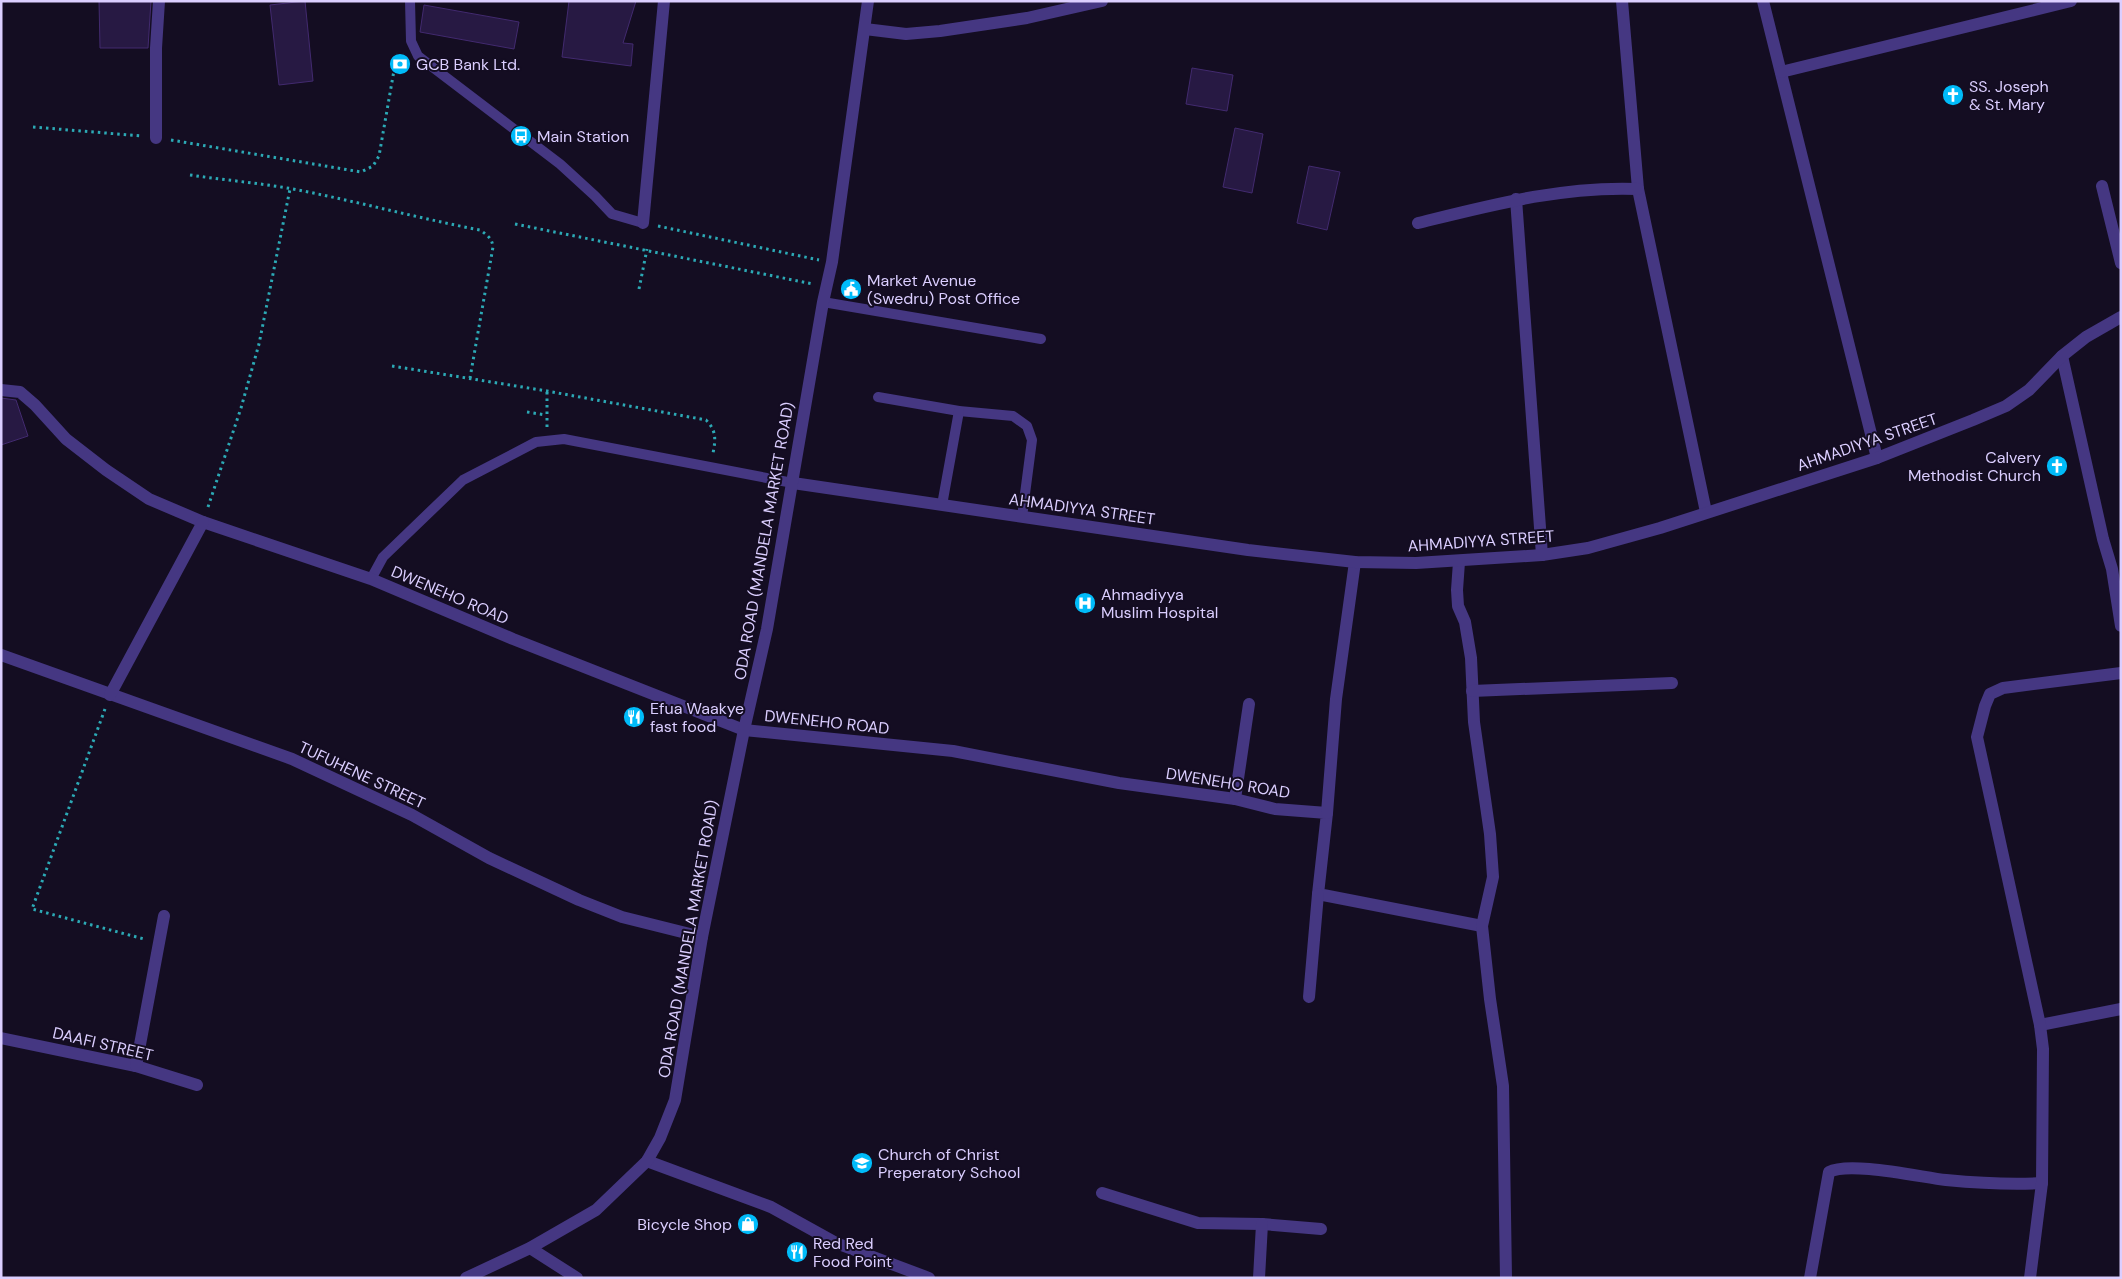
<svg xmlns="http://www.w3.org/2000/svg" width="2122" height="1279" viewBox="0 0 2122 1279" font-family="'DM Sans',sans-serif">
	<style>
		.building { fill: #271943; stroke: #422a6f }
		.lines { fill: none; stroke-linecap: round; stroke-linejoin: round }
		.path { stroke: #2ca9b5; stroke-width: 3; stroke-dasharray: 2.5 4; stroke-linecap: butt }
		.service { stroke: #453782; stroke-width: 10 }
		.minor { stroke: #453782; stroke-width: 12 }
		.tertiary { stroke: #453782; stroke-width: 12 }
		.labels { text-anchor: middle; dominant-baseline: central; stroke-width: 4; stroke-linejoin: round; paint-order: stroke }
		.poi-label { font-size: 16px; fill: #dbceff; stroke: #140d22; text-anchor: start }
		.street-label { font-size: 16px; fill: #dbceff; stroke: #140d22 }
	</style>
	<rect width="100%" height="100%" fill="#140d22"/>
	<!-- building -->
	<g class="building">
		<polygon points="99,1 151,1 148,48 100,48"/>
		<polygon points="305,1 313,81 279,85 270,5"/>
		<polygon points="569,1 636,1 623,43 633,44 631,66 562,57"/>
		<polygon points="424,5 519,22 514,49 420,32"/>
		<polygon points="1192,68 1233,75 1227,111 1186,104"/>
		<polygon points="1235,128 1263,134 1252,193 1223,187"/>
		<polygon points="1309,166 1340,172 1327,230 1297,223"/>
		<polygon points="1,398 16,400 28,436 1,445"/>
	</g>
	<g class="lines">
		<!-- path -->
		<g class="path">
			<polyline points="33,127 142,136"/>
			<polyline points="171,140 361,172 373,166 379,156 396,59 401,53"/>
			<path d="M 190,175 C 224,180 259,183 293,189 C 356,201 417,218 480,230 C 487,235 492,238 493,247 L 470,378"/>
			<polyline points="515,224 813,284"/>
			<polyline points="658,226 819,260"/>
			<polyline points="639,289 647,249"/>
			<path d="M 392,366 L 547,391 L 706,420 C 716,430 716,439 713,453"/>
			<polyline points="527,412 546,415"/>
			<polyline points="547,427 547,391"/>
			<polyline points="208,507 241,408 259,344 290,189"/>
			<polyline points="105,709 32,909 144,939"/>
		</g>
		<!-- service -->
		<g class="service">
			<polyline points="410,1 411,41 418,56 560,164 595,196 612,214 643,223"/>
			<polyline points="823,302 1041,339"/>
			<polyline points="878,397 959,411 1013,416 1027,426 1032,440 1022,517"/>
			<polyline points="942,505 959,411"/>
			<polyline points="371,579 383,557 463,480 536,442 564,439 793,483"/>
		</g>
		<!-- minor -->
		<g class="minor">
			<polyline points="1622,1 1638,189 1706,512"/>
			<polyline points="1763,1 1877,458"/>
			<polyline points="865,29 906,34 940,31 1027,18 1102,1"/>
			<polyline points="1781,72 2071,1"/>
			<polyline points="156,138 156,48 159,1"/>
			<polyline points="2102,186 2121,263"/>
			<polyline points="1516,199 1542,555"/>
			<polyline points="643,223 664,1"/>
			<path d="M 1418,223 C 1491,205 1562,186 1638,189"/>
			<polyline points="2062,356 2103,539 2112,569 2121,626"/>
			<polyline points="1,390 20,392 35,405 66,439 106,470 149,499 203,522 371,579 513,639 744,730 953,751 1119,783 1235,799 1275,809 1327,813 1318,894 1482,926"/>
			<polyline points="1459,562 1457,590 1458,606 1465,622 1471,658 1474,722 1490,834 1493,877 1482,926 1490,999 1503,1086 1506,1278"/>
			<polyline points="1,655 292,759 412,815 489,858 579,900 622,917 702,937"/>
			<polyline points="1472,691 1672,683"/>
			<polyline points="110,695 203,522"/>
			<polyline points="1235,799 1249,704"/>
			<polyline points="1327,813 1336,699 1355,562"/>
			<polyline points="1309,997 1318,894"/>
			<polyline points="2040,1025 2121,1009"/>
			<polyline points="1,1038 136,1066 197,1085"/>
			<polyline points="136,1066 164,916"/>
			<polyline points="647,1161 771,1207 836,1243 929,1278"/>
			<polyline points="1102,1193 1198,1223 1262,1224 1321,1229"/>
			<polyline points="530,1248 577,1278"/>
			<polyline points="1259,1278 1262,1224"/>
			<path d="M 1810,1278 L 1829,1172 C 1849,1161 1920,1177 1946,1180 C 1978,1183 2011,1185 2042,1183"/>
			<polyline points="2030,1278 2042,1183 2043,1049 2040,1025 1977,737 1985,706 1990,694 2003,688 2121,673"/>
		</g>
		<!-- tertiary -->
		<g class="tertiary">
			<polyline points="793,483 1248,550 1355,562 1416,563 1542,555 1588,548 1660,528 1877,458 1973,420 2006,406 2029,390 2062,356 2086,337 2121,317"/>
			<polyline points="466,1278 530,1248 596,1210 647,1161 660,1138 675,1100 702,937 744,730 767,629 823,302 832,262 868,1"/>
		</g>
	</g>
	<!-- icons -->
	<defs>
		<g id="bank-disc" transform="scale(1.125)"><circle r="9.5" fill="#00bbf9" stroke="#140d22"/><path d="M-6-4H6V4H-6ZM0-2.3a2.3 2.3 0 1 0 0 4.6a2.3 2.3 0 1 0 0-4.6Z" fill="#fff"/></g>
		<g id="church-disc" transform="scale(1.125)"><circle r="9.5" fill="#00bbf9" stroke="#140d22"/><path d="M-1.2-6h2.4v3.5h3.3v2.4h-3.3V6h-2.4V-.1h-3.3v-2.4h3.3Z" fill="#fff"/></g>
		<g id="bus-disc" transform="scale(1.125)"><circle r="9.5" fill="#00bbf9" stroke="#140d22"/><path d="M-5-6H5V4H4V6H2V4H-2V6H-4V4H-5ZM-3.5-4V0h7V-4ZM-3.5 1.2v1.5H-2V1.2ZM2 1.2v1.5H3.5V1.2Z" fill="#fff"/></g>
		<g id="civic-disc" transform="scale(1.125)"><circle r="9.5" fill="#00bbf9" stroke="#140d22"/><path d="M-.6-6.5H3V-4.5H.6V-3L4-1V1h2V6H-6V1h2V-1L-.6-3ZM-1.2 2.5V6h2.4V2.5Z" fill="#fff"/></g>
		<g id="hospital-disc" transform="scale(1.125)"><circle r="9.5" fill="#00bbf9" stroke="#140d22"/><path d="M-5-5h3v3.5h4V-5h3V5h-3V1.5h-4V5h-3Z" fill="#fff"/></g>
		<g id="restaurant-disc" transform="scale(1.125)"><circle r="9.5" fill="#00bbf9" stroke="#140d22"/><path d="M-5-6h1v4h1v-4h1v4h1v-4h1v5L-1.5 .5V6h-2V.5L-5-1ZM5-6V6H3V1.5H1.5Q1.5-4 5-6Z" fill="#fff"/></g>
		<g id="school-disc" transform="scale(1.125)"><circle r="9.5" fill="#00bbf9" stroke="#140d22"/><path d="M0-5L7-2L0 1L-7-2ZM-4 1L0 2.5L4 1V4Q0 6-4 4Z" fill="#fff"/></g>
		<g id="shop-disc" transform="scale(1.125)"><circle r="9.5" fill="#00bbf9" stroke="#140d22"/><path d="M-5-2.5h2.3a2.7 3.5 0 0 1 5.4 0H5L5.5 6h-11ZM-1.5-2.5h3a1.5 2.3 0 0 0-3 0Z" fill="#fff"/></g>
	</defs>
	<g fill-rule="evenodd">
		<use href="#bank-disc" x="400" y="64"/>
		<use href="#church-disc" x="1953" y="95"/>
		<use href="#bus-disc" x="521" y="136"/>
		<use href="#civic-disc" x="851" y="289"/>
		<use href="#church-disc" x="2057" y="466"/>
		<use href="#hospital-disc" x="1085" y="603"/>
		<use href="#restaurant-disc" x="634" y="717"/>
		<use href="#school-disc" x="862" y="1163"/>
		<use href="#shop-disc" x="748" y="1224"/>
		<use href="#restaurant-disc" x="797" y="1252"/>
	</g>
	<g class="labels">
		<!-- poi labels -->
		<g class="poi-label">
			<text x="416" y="64">GCB Bank Ltd.</text>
			<text x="1969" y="86">SS. Joseph<tspan x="1969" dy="18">&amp; St. Mary</tspan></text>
			<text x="537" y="136">Main Station</text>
			<text x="867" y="280">Market Avenue<tspan x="867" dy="18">(Swedru) Post Office</tspan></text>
			<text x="2041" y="457" text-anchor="end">Calvery<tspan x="2041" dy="18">Methodist Church</tspan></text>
			<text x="1101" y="594">Ahmadiyya<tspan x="1101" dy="18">Muslim Hospital</tspan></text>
			<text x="650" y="708">Efua Waakye<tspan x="650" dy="18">fast food</tspan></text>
			<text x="878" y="1154">Church of Christ<tspan x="878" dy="18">Preperatory School</tspan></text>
			<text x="732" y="1224" text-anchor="end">Bicycle Shop</text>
			<text x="813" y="1243">Red Red<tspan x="813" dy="18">Food Point</tspan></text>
		</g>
		<!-- street labels -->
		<g class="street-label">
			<text transform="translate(1867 442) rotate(-19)">AHMADIYYA STREET</text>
			<text transform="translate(1082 509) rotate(8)">AHMADIYYA STREET</text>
			<text transform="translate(764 541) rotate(-80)">ODA ROAD (MANDELA MARKET ROAD)</text>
			<text transform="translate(1481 541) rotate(-4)">AHMADIYYA STREET</text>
			<text transform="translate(450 595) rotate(23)">DWENEHO ROAD</text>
			<text transform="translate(827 722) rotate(6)">DWENEHO ROAD</text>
			<text transform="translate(362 775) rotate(25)">TUFUHENE STREET</text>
			<text transform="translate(1228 783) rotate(9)">DWENEHO ROAD</text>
			<text transform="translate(688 939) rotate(-80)">ODA ROAD (MANDELA MARKET ROAD)</text>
			<text transform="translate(103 1044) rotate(13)">DAAFI STREET</text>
		</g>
	</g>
	<!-- border -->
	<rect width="2122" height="1279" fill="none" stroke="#dbceff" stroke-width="5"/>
</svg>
